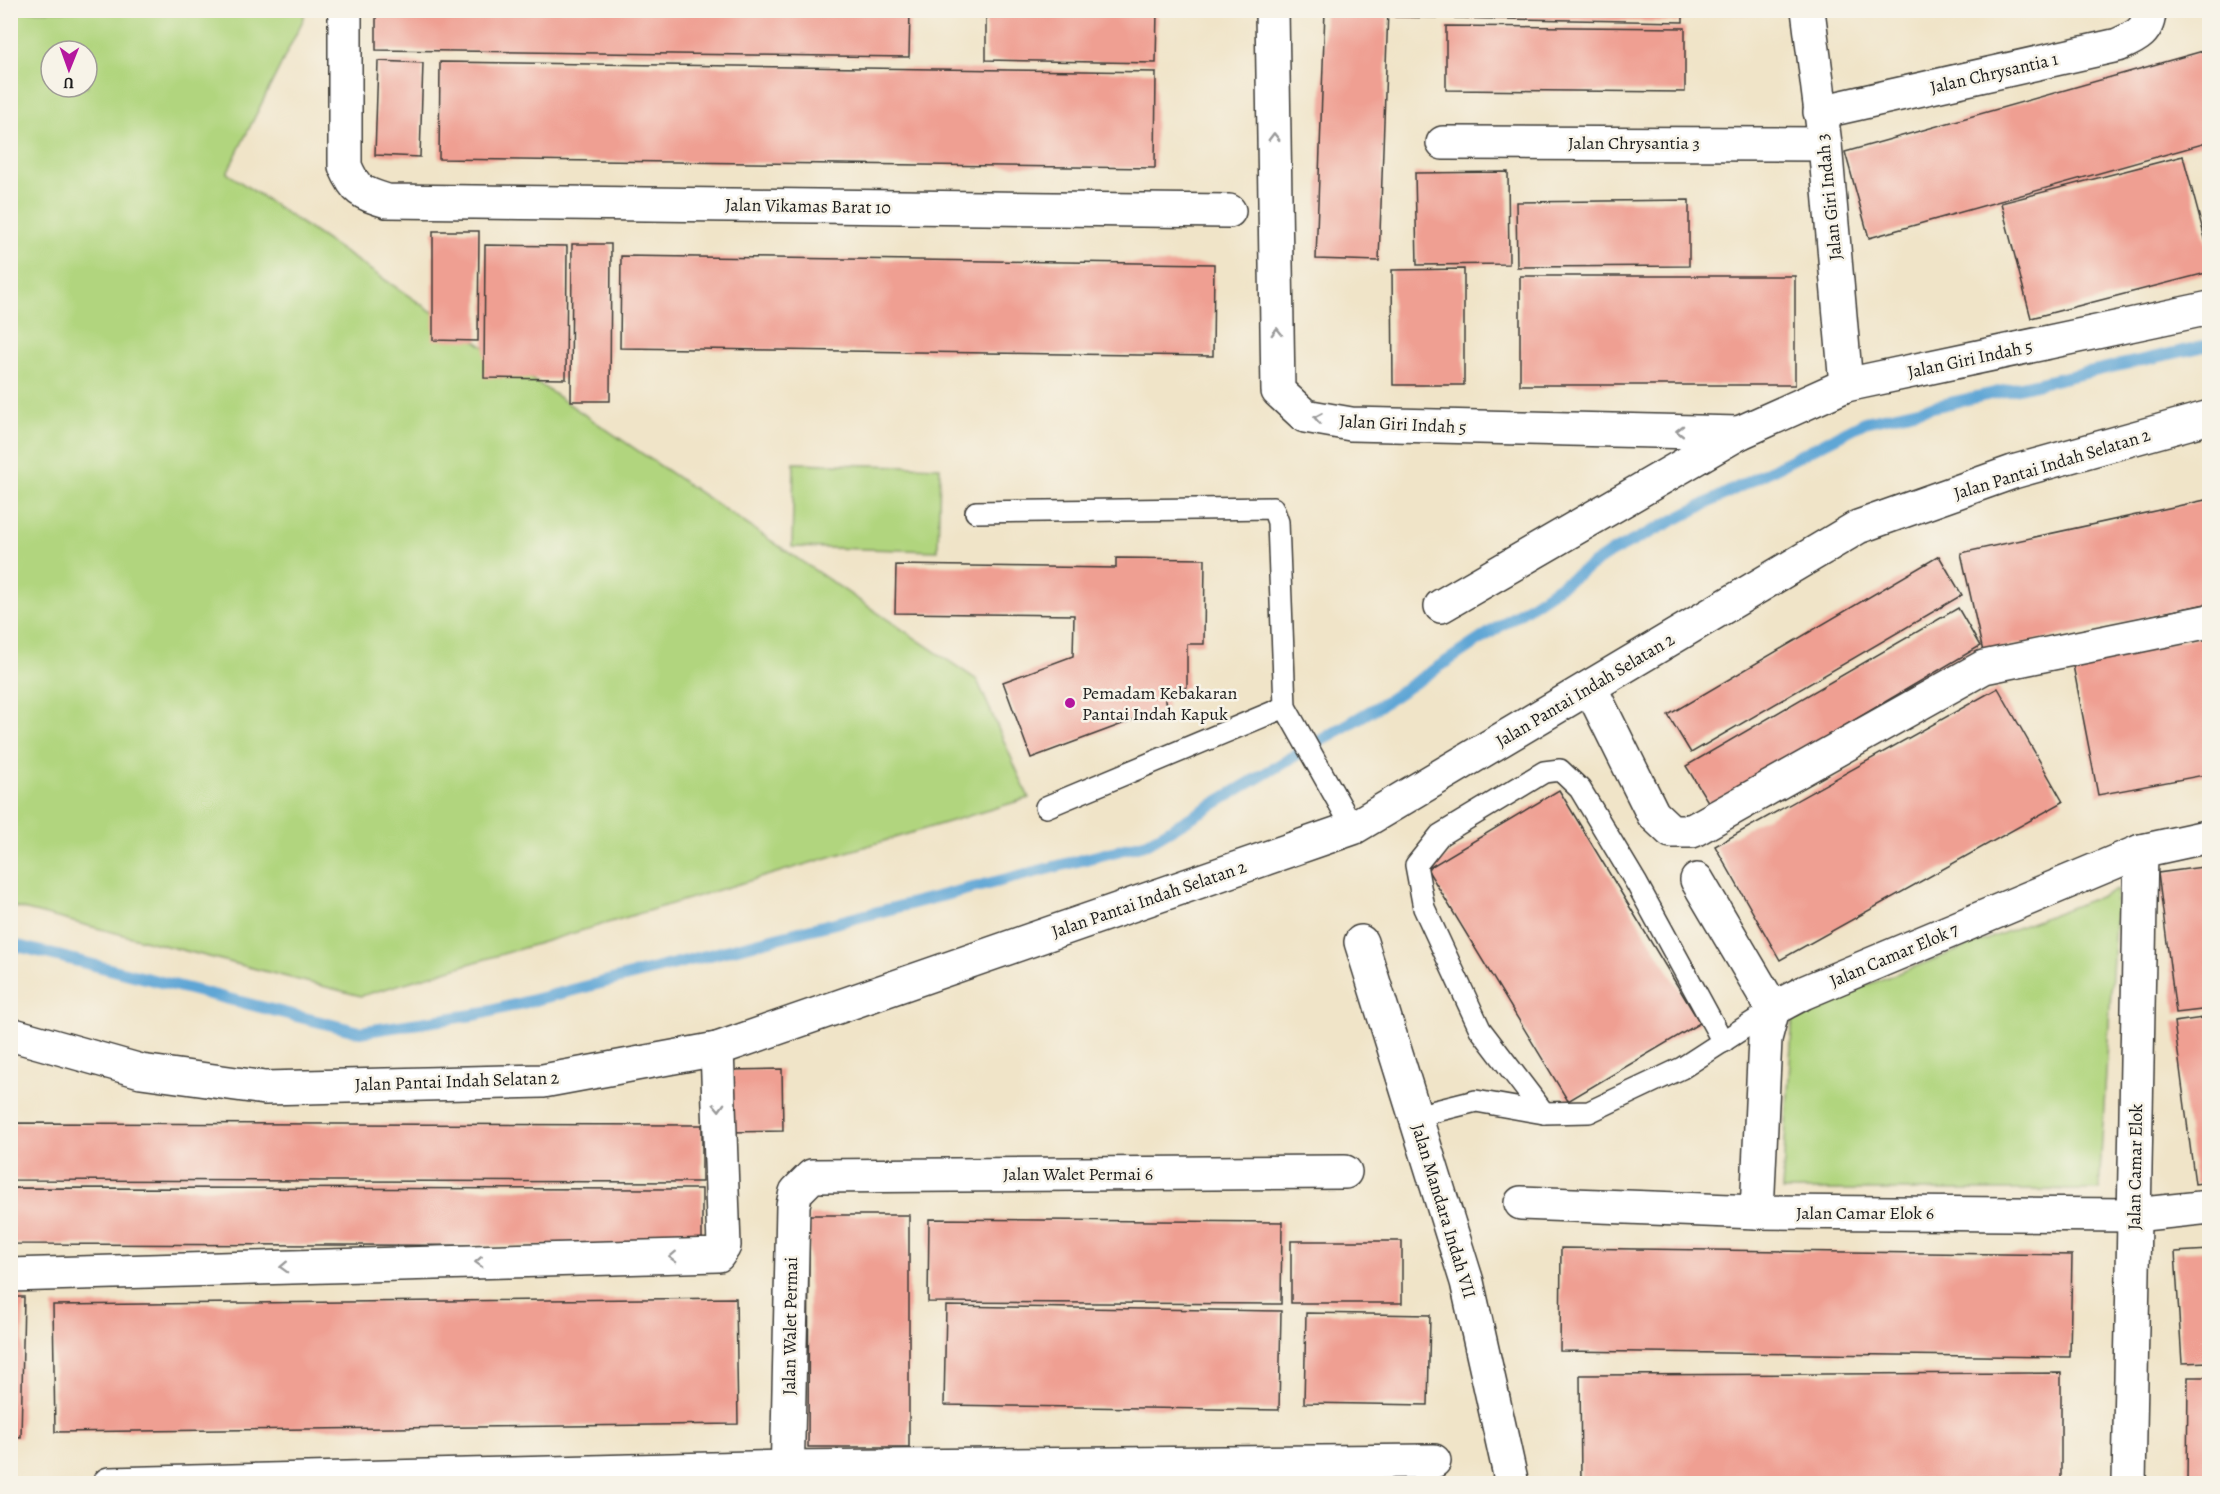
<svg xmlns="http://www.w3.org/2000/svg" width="2220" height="1494" viewBox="0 0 2220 1494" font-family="Alegreya,serif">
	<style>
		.green { fill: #b1d57e; stroke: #66784d; stroke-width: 1.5; fill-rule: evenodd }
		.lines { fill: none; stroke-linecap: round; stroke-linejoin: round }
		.stream { stroke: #5ea6d5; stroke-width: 12 }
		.building { fill: #ef9f92 }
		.lane-casing { stroke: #3c3a36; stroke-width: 24 }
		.street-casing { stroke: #3c3a36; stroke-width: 36 }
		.lane { stroke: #fff; stroke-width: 21 }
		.street { stroke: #fff; stroke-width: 33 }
		.oneway { stroke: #999 }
		.poi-dot { fill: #b5179e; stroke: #f7f3e8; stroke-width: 2 }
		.labels { text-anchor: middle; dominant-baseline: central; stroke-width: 5; stroke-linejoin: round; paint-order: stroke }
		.street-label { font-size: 18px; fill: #1c1c1c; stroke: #f7f3e8 }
		.poi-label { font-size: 18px; fill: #1c1c1c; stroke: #f7f3e8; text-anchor: start }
	</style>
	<rect width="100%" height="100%" fill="#f7f3e8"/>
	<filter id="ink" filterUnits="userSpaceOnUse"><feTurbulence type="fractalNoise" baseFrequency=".0167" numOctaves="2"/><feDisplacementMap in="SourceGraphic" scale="12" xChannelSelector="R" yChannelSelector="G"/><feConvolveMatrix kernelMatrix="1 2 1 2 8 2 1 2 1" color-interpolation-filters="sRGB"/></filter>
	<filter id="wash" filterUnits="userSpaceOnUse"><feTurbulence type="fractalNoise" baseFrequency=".008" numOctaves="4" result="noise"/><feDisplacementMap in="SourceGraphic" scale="24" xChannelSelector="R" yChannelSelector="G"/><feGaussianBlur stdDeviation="1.35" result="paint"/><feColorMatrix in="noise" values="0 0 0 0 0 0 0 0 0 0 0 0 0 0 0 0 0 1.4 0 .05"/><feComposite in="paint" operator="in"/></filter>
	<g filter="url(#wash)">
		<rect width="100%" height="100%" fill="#f0e4c8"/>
		<!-- green -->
		<g class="green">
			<path d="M 10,11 L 304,11 L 304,18 L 227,173 L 977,680 L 1029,798 L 361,996 L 11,906 ZM 51,51 L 87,51 L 87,87 L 51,87 Z"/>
			<polygon points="794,463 940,467 938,551 792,547"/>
			<polygon points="2117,890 2099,1190 1782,1190 1793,1013"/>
		</g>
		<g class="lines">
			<!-- stream -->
			<polyline class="stream" points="10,944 360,1032 479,1014 1148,843 1384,703 1610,553 1865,422 2210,345"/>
		</g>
		<g id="blocks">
			<!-- building -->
			<g class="building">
				<polygon points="376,10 910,10 909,57 376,50"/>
				<polygon points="986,10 1157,10 1156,63 986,60"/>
				<polygon points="1325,10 1388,10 1379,261 1316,259"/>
				<polygon points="1395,10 1683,10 1683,22 1395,17"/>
				<polygon points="1693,10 1754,10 1754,15 1693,12"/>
				<polygon points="1446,26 1685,28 1685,92 1446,90"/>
				<polygon points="2210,49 2210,142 1869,238 1845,152"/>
				<polygon points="378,61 423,63 420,157 375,155"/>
				<polygon points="440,62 1156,72 1155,168 439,159"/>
				<polygon points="2183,156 2210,257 2210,272 2031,318 2001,203"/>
				<polygon points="1508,172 1509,264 1417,265 1415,173"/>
				<polygon points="1689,200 1689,266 1517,267 1516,202"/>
				<polygon points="433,231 479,231 478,341 433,340"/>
				<polygon points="572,244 611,244 610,401 571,401"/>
				<polygon points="485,245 567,246 566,379 484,378"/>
				<polygon points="621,256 1214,264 1213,356 620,348"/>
				<polygon points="1464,269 1464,385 1393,385 1392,270"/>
				<rect x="1520" y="276" width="275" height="109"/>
				<polygon points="2210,499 2210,603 1983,652 1961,553"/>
				<polygon points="1939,556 1962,595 1691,753 1668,715"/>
				<polygon points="1116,558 1205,559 1204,644 1187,644 1187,687 1164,695 1168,707 1031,758 1003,682 1073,656 1074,615 895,613 896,565 1116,568"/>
				<polygon points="1958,608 1980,646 1710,805 1686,766"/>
				<polygon points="2210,635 2210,774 2098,795 2072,660"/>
				<polygon points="1998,688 2063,802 1780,960 1715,846"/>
				<polygon points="1559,790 1700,1023 1568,1101 1427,869"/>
				<polygon points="2210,866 2210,1009 2176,1013 2158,873"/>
				<polygon points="2210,1017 2210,1182 2195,1184 2174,1022"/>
				<polygon points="782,1069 783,1131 730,1132 730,1070"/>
				<polygon points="10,1123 702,1125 702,1182 10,1180"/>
				<polygon points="10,1188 702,1189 702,1246 10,1244"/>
				<polygon points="809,1215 909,1215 909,1447 808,1447"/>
				<polygon points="929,1219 1282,1222 1281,1304 928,1302"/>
				<rect x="1291" y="1241" width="111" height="62"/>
				<polygon points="1561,1248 2072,1255 2070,1357 1560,1351"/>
				<polygon points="2210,1250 2210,1362 2182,1363 2175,1252"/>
				<polygon points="10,1297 24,1297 21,1438 10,1437"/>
				<polygon points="736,1298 738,1424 55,1432 53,1305"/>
				<polygon points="946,1306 1281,1311 1279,1410 944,1405"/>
				<polygon points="1306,1313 1430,1315 1428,1405 1304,1403"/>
				<polygon points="2061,1373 2061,1484 1581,1484 1580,1375"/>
				<polygon points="2188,1377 2210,1377 2210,1484 2187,1484"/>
			</g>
		</g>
	</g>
	<g filter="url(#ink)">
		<use href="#blocks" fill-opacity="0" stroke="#3c3a36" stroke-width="1.5"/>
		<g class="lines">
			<!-- lane casing -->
			<g class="lane-casing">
				<g id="lane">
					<polyline points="976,512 1273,508 1278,522 1285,707 1353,828"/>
					<polyline points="1046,807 1285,707"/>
					<polyline points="1544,1113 1480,1029 1424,908 1416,865 1440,835 1544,772 1560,770 1580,789 1637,884 1723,1042"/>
					<polyline points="1416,1116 1476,1101 1544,1113 1589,1112 1682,1068 1773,1009"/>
				</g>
			</g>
			<!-- street casing -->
			<g class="street-casing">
				<g id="street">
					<path d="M 345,10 L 345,166 C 356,192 362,193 387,201 L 1229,211"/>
					<polyline points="1272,10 1278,391 1305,416 1351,424 1739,433"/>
					<polyline points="1808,10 1825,144 1846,385"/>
					<path d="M 1820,112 L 2118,45 C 2136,37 2149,32 2149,10"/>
					<polyline points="1443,143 1825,144"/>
					<polyline points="1441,606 1739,433 1846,385 2210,308"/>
					<polyline points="1590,687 1653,814 1671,831 1692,831 1984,667 2210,621"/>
					<polyline points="1697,880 1773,1009"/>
					<polyline points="1361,942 1467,1282 1512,1484"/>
					<polyline points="10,1034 141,1071 265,1088 543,1081 717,1049 1353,828 1858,527 2013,472 2210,417"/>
					<polyline points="1521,1203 1757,1212 2134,1215 2210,1207"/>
					<polyline points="1757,1212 1765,1039 1773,1009 1803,993 2141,851 2210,836"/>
					<polyline points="10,1275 718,1255 724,1246 717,1049"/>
					<polyline points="109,1484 787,1467 1434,1461"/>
					<polyline points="787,1484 793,1205 796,1192 812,1176 1345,1172"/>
					<polyline points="2129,1484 2141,851"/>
				</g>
			</g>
			<!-- lane -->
			<use href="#lane" class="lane"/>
			<!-- street -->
			<use href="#street" class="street"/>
		</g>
		<!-- one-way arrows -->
		<defs><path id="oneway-chevron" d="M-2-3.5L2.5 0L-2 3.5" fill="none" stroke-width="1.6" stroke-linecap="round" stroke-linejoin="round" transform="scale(1.5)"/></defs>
		<g class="oneway">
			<use href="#oneway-chevron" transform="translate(1274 137) rotate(-91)"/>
			<use href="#oneway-chevron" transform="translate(1277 332) rotate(-91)"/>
			<use href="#oneway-chevron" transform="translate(1318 418) rotate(-170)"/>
			<use href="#oneway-chevron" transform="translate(1680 431) rotate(-179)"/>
			<use href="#oneway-chevron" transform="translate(719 1107) rotate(88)"/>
			<use href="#oneway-chevron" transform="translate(673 1257) rotate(178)"/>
			<use href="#oneway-chevron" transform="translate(479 1262) rotate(178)"/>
			<use href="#oneway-chevron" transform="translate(284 1267) rotate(178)"/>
		</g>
	</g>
	<!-- markers -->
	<circle class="poi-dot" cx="1070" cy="703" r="6"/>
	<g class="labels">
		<!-- street labels -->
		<g class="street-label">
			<text transform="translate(1994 73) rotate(-13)">Jalan Chrysantia 1</text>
			<text x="1634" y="143">Jalan Chrysantia 3</text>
			<text transform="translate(1829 197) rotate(-96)">Jalan Giri Indah 3</text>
			<text transform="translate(808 206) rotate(1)">Jalan Vikamas Barat 10</text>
			<text transform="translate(1970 359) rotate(-12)">Jalan Giri Indah 5</text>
			<text transform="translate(1403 424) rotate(3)">Jalan Giri Indah 5</text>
			<text transform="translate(2052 464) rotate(-17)">Jalan Pantai Indah Selatan 2</text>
			<text transform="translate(1585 690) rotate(-31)">Jalan Pantai Indah Selatan 2</text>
			<text transform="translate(1149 899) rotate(-19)">Jalan Pantai Indah Selatan 2</text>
			<text transform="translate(1894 955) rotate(-23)">Jalan Camar Elok 7</text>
			<text transform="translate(457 1081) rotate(-2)">Jalan Pantai Indah Selatan 2</text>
			<text transform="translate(2135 1167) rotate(-89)">Jalan Camar Elok</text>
			<text x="1078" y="1174">Jalan Walet Permai 6</text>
			<text transform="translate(1444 1211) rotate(73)">Jalan Mandara Indah VII</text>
			<text x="1865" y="1213">Jalan Camar Elok 6</text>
			<text transform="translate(790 1326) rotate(-89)">Jalan Walet Permai</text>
		</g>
		<!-- poi labels -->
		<g class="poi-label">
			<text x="1082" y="693">Pemadam Kebakaran<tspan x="1082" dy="21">Pantai Indah Kapuk</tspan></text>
		</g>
	</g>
	<!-- margin -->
	<rect width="2220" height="1494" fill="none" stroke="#f7f3e8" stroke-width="36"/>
	<!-- north arrow -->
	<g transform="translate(69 69) rotate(181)"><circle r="28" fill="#f7f3e8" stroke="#9f9d96" stroke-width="1.5"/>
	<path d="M0-4.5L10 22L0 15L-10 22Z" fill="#b5179e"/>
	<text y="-9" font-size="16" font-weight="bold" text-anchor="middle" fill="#1c1c1c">U</text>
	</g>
</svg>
